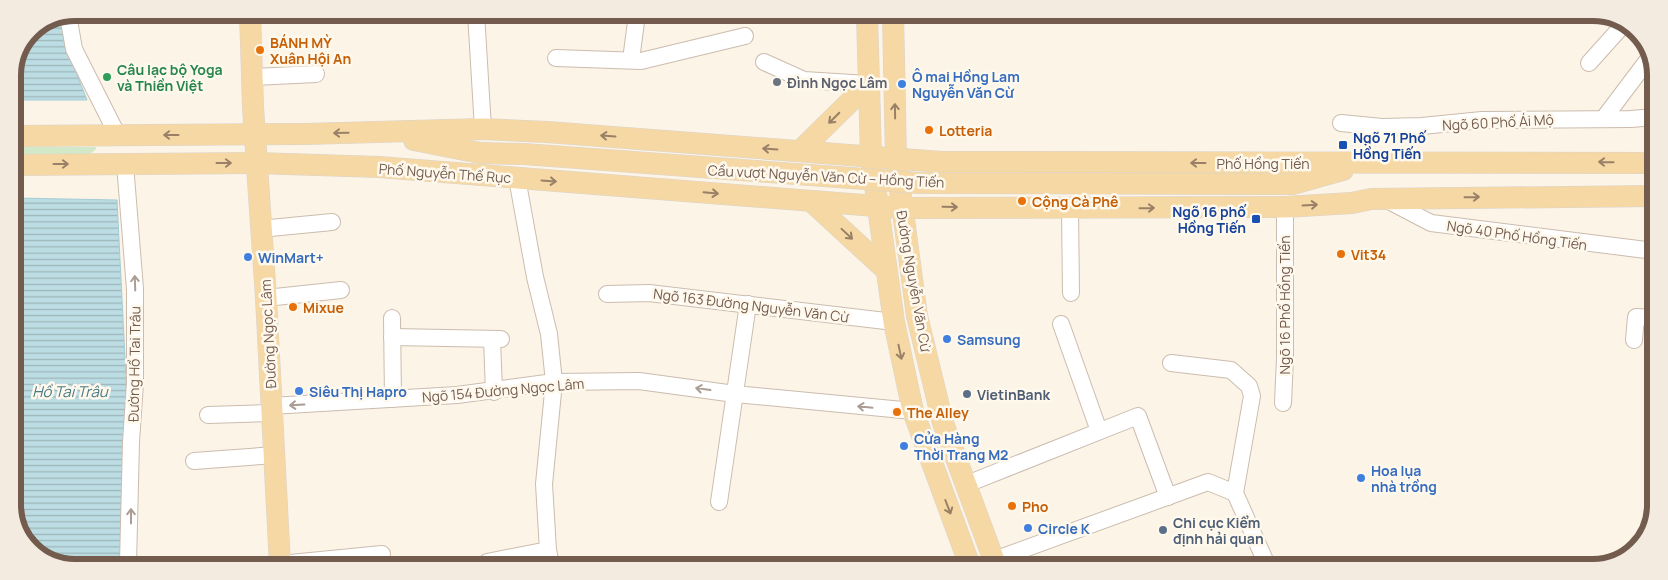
<svg xmlns="http://www.w3.org/2000/svg" width="1668" height="580" viewBox="0 0 1668 580" font-family="Manrope,sans-serif">
	<style>
		.grass { fill: url(#grass-tufts) }
		.water { fill: url(#water-rules); stroke: #a3ccd5 }
		.lines { fill: none; stroke-linecap: round; stroke-linejoin: round }
		.minor-casing { stroke: #ccbcae; stroke-width: 18 }
		.major-casing { stroke: #dbd4d1; stroke-width: 22 }
		.minor { stroke: #fff; stroke-width: 16 }
		.major { stroke: #f5d8a4; stroke-width: 21 }
		.major-bridge-casing { stroke: #dbd4d1; stroke-width: 22; stroke-linecap: butt }
		.major-bridge { stroke: #f5d8a4; stroke-width: 21 }
		.oneway { stroke: #9a8067 }
		.oneway2 { stroke: #ab9d94 }
		.food-dot { fill: #e8710a; stroke: #fef8ed; stroke-width: 2 }
		.leisure-dot { fill: #2e9e5b; stroke: #fef8ed; stroke-width: 2 }
		.worship-dot { fill: #6b7280; stroke: #fef8ed; stroke-width: 2 }
		.shop-dot { fill: #3f7fe0; stroke: #fef8ed; stroke-width: 2 }
		.transit-dot { fill: #1a4fb4; stroke: #fef8ed; stroke-width: 2 }
		.service-dot { fill: #5c6f8a; stroke: #fef8ed; stroke-width: 2 }
		.labels { text-anchor: middle; dominant-baseline: central; stroke-width: 5; stroke-linejoin: round; paint-order: stroke }
		.food-label { font-size: 14px; font-weight: bold; fill: #c56008; stroke: #fef8ed; text-anchor: start }
		.leisure-label { font-size: 14px; font-weight: bold; fill: #27864d; stroke: #fef8ed; text-anchor: start }
		.shop-label { font-size: 14px; font-weight: bold; fill: #366cbe; stroke: #fef8ed; text-anchor: start }
		.worship-label { font-size: 14px; font-weight: bold; fill: #5b616d; stroke: #fef8ed; text-anchor: start }
		.street-label { font-size: 14px; fill: #735b4d; stroke: #fef8ed }
		.transit-label { font-size: 14px; font-weight: bold; fill: #164399; stroke: #fef8ed; text-anchor: start }
		.service-label { font-size: 14px; font-weight: bold; fill: #4e5e75; stroke: #fef8ed; text-anchor: start }
		.water-label { font-size: 15px; font-style: italic; fill: #487a85; stroke: #fef8ed }
		.rim { fill: none; stroke: #735b4d; stroke-width: 6 }
	</style>
	<defs>
		<pattern id="grass-tufts" width="24" height="20" patternUnits="userSpaceOnUse" patternTransform="scale(1.25)"><rect width="24" height="20" fill="#d3e8c6"/><path d="M3 7l-1-3M5 7V3M7 7l1-3M15 17l-1-3M17 17v-4M19 17l1-3" fill="none" stroke="#b0bfa3"/></pattern>
		<pattern id="water-rules" width="6" height="5" patternUnits="userSpaceOnUse" patternTransform="scale(1.25)"><rect width="6" height="5" fill="#bcdde3"/><path d="M0 2.5h6" fill="none" stroke="#9db6ba"/></pattern>
	</defs>
	<rect width="100%" height="100%" fill="#fbf4e7"/>
	<!-- grass -->
	<polygon class="grass" points="13,147 96,147 96,149 90,154 13,155"/>
	<!-- water -->
	<g class="water">
		<polygon points="61,18 64,42 87,100 13,100 13,71 31,31"/>
		<polygon points="13,198 117,200 128,418 124,564 55,564 26,543 13,509"/>
	</g>
	<g class="lines">
		<!-- minor casing -->
		<g class="minor-casing">
			<g id="minor">
				<polyline points="476,13 483,129"/>
				<polyline points="68,15 74,49 118,136"/>
				<polyline points="556,58 641,61 745,36"/>
				<polyline points="631,60 637,14"/>
				<polyline points="764,62 804,80 868,84"/>
				<polyline points="1589,63 1624,24"/>
				<polyline points="252,77 316,74"/>
				<polyline points="1604,118 1650,57"/>
				<polyline points="1341,123 1382,127 1422,126 1482,120 1631,119 1655,117"/>
				<polyline points="125,164 135,289 135,383 131,442 128,564"/>
				<polyline points="517,178 535,277 549,334 554,382 544,484 548,550 551,565"/>
				<polyline points="1385,199 1431,223 1654,251"/>
				<polyline points="1070,209 1071,293"/>
				<polyline points="260,229 332,222"/>
				<polyline points="607,294 649,293 894,322"/>
				<polyline points="266,298 341,290"/>
				<polyline points="392,318 393,399"/>
				<polyline points="1061,324 1099,431"/>
				<polyline points="392,337 501,339"/>
				<polyline points="492,339 494,392"/>
				<polyline points="1634,340 1636,317 1654,318"/>
				<polyline points="1171,363 1231,370 1249,386 1252,396 1235,493 1268,567"/>
				<polyline points="1283,403 1285,358 1285,207"/>
				<polyline points="271,406 457,395 554,382 639,381 735,394 913,411"/>
				<polyline points="208,415 272,413"/>
				<polyline points="194,461 275,455"/>
				<polyline points="967,484 1138,416 1168,497"/>
				<polyline points="719,502 748,304"/>
				<polyline points="994,560 1208,482 1235,493"/>
				<polyline points="487,562 548,550"/>
				<polyline points="280,564 382,554"/>
			</g>
		</g>
		<!-- major casing -->
		<g class="major-casing">
			<g id="major">
				<polyline points="250,13 253,107 266,298 280,565"/>
				<polyline points="867,14 871,157 894,322 913,411 970,566"/>
				<polyline points="893,14 896,160 917,316 943,423 996,566"/>
				<polyline points="13,136 305,134 483,129 547,132 941,162 1655,163"/>
				<polyline points="414,140 480,153"/>
				<polyline points="800,151 868,84"/>
				<polyline points="13,165 256,163 379,167 901,208 1285,207 1352,203 1371,199 1654,196"/>
				<polyline points="1293,184 1343,170"/>
				<polyline points="811,201 885,269"/>
			</g>
		</g>
		<!-- minor -->
		<use href="#minor" class="minor"/>
		<!-- major -->
		<use href="#major" class="major"/>
		<!-- major-bridge casing -->
		<g class="major-bridge-casing">
			<polyline id="major-bridge" points="480,153 524,154 919,183 1293,184"/>
		</g>
		<!-- major-bridge -->
		<use href="#major-bridge" class="major-bridge"/>
	</g>
	<!-- one-way arrows -->
	<defs><path id="oneway-shaft" d="M-6 0H5M1.5-3L5.5 0L1.5 3" fill="none" stroke-width="1.6" stroke-linecap="round" stroke-linejoin="round" transform="scale(1.25)"/></defs>
	<g class="oneway">
		<use href="#oneway-shaft" transform="translate(895 111) rotate(-91)"/>
		<use href="#oneway-shaft" transform="translate(834 118) rotate(135)"/>
		<use href="#oneway-shaft" transform="translate(341 133) rotate(179)"/>
		<use href="#oneway-shaft" transform="translate(171 135) rotate(180)"/>
		<use href="#oneway-shaft" transform="translate(608 136) rotate(-176)"/>
		<use href="#oneway-shaft" transform="translate(770 149) rotate(-176)"/>
		<use href="#oneway-shaft" transform="translate(1606 162) rotate(-179)"/>
		<use href="#oneway-shaft" transform="translate(224 163)"/>
		<use href="#oneway-shaft" transform="translate(1198 163) rotate(-180)"/>
		<use href="#oneway-shaft" transform="translate(61 164)"/>
		<use href="#oneway-shaft" transform="translate(549 181) rotate(4)"/>
		<use href="#oneway-shaft" transform="translate(711 193) rotate(5)"/>
		<use href="#oneway-shaft" transform="translate(1472 197) rotate(-1)"/>
		<use href="#oneway-shaft" transform="translate(1310 205) rotate(-3)"/>
		<use href="#oneway-shaft" transform="translate(950 207) rotate(1)"/>
		<use href="#oneway-shaft" transform="translate(1147 208) rotate(-1)"/>
		<use href="#oneway-shaft" transform="translate(847 234) rotate(43)"/>
		<use href="#oneway-shaft" transform="translate(900 352) rotate(78)"/>
		<use href="#oneway-shaft" transform="translate(948 507) rotate(69)"/>
	</g>
	<g class="oneway2">
		<use href="#oneway-shaft" transform="translate(135 283) rotate(-92)"/>
		<use href="#oneway-shaft" transform="translate(703 389) rotate(-172)"/>
		<use href="#oneway-shaft" transform="translate(297 405) rotate(177)"/>
		<use href="#oneway-shaft" transform="translate(865 407) rotate(-174)"/>
		<use href="#oneway-shaft" transform="translate(131 516) rotate(-90)"/>
	</g>
	<!-- markers -->
	<g class="food-dot">
		<circle cx="260" cy="50" r="5"/>
		<circle cx="929" cy="130" r="5"/>
		<circle cx="1022" cy="201" r="5"/>
		<circle cx="1341" cy="254" r="5"/>
		<circle cx="293" cy="307" r="5"/>
		<circle cx="897" cy="412" r="5"/>
		<circle cx="1012" cy="506" r="5"/>
	</g>
	<circle class="leisure-dot" cx="107" cy="77" r="5"/>
	<circle class="worship-dot" cx="777" cy="82" r="5"/>
	<g class="shop-dot">
		<circle cx="902" cy="84" r="5"/>
		<circle cx="248" cy="257" r="5"/>
		<circle cx="947" cy="339" r="5"/>
		<circle cx="299" cy="391" r="5"/>
		<circle cx="904" cy="446" r="5"/>
		<circle cx="1361" cy="478" r="5"/>
		<circle cx="1028" cy="528" r="5"/>
	</g>
	<g class="transit-dot">
		<rect x="1338" y="140" width="10" height="10" rx="2.5"/>
		<rect x="1251" y="214" width="10" height="10" rx="2.5"/>
	</g>
	<g class="service-dot">
		<circle cx="967" cy="394" r="5"/>
		<circle cx="1163" cy="530" r="5"/>
	</g>
	<g class="labels">
		<!-- food labels -->
		<g class="food-label">
			<text x="270" y="42">BÁNH MỲ<tspan x="270" dy="16">Xuân Hội An</tspan></text>
			<text x="939" y="130">Lotteria</text>
			<text x="1032" y="201">Cộng Cà Phê</text>
			<text x="1351" y="254">Vit34</text>
			<text x="303" y="307">Mixue</text>
			<text x="907" y="412">The Alley</text>
			<text x="1022" y="506">Pho</text>
		</g>
		<!-- leisure labels -->
		<g class="leisure-label">
			<text x="117" y="69">Câu lạc bộ Yoga<tspan x="117" dy="16">và Thiền Việt</tspan></text>
		</g>
		<!-- shop labels -->
		<g class="shop-label">
			<text x="912" y="76">Ô mai Hồng Lam<tspan x="912" dy="16">Nguyễn Văn Cừ</tspan></text>
			<text x="258" y="257">WinMart+</text>
			<text x="957" y="339">Samsung</text>
			<text x="309" y="391">Siêu Thị Hapro</text>
			<text x="914" y="438">Cửa Hàng<tspan x="914" dy="16">Thời Trang M2</tspan></text>
			<text x="1371" y="470">Hoa lụa<tspan x="1371" dy="16">nhà trồng</tspan></text>
			<text x="1038" y="528">Circle K</text>
		</g>
		<!-- worship labels -->
		<g class="worship-label">
			<text x="787" y="82">Đình Ngọc Lâm</text>
		</g>
		<!-- street labels -->
		<g class="street-label">
			<text transform="translate(1498 122) rotate(-3)">Ngõ 60 Phố Ái Mộ</text>
			<text x="1263" y="163">Phố Hồng Tiến</text>
			<text transform="translate(445 173) rotate(4)">Phố Nguyễn Thế Rục</text>
			<text transform="translate(826 176) rotate(3)">Cầu vượt Nguyễn Văn Cừ – Hồng Tiến</text>
			<text transform="translate(1517 235) rotate(8)">Ngõ 40 Phố Hồng Tiến</text>
			<text transform="translate(914 281) rotate(80)">Đường Nguyễn Văn Cừ</text>
			<text transform="translate(751 305) rotate(7)">Ngõ 163 Đường Nguyễn Văn Cừ</text>
			<text transform="translate(1284 305) rotate(-90)">Ngõ 16 Phố Hồng Tiến</text>
			<text transform="translate(268 334) rotate(-93)">Đường Ngọc Lâm</text>
			<text transform="translate(134 364) rotate(-89)">Đường Hồ Tai Trâu</text>
			<text transform="translate(503 390) rotate(-5)">Ngõ 154 Đường Ngọc Lâm</text>
		</g>
		<!-- transit labels -->
		<g class="transit-label">
			<text x="1353" y="137">Ngõ 71 Phố<tspan x="1353" dy="16">Hồng Tiến</tspan></text>
			<text x="1246" y="211" text-anchor="end">Ngõ 16 phố<tspan x="1246" dy="16">Hồng Tiến</tspan></text>
		</g>
		<!-- service labels -->
		<g class="service-label">
			<text x="977" y="394">VietinBank</text>
			<text x="1173" y="522">Chi cục Kiểm<tspan x="1173" dy="16">định hải quan</tspan></text>
		</g>
		<!-- water labels -->
		<g class="water-label">
			<text x="70" y="391">Hồ Tai Trâu</text>
		</g>
	</g>
	<!-- crop -->
	<path d="M0 0H1668V580H0ZM75 21H1593A54 54 0 0 1 1647 75V505A54 54 0 0 1 1593 559H75A54 54 0 0 1 21 505V75A54 54 0 0 1 75 21Z" fill="#f3ebe0" fill-rule="evenodd"/>
	<path class="rim" d="M75 21H1593A54 54 0 0 1 1647 75V505A54 54 0 0 1 1593 559H75A54 54 0 0 1 21 505V75A54 54 0 0 1 75 21Z"/>
</svg>
